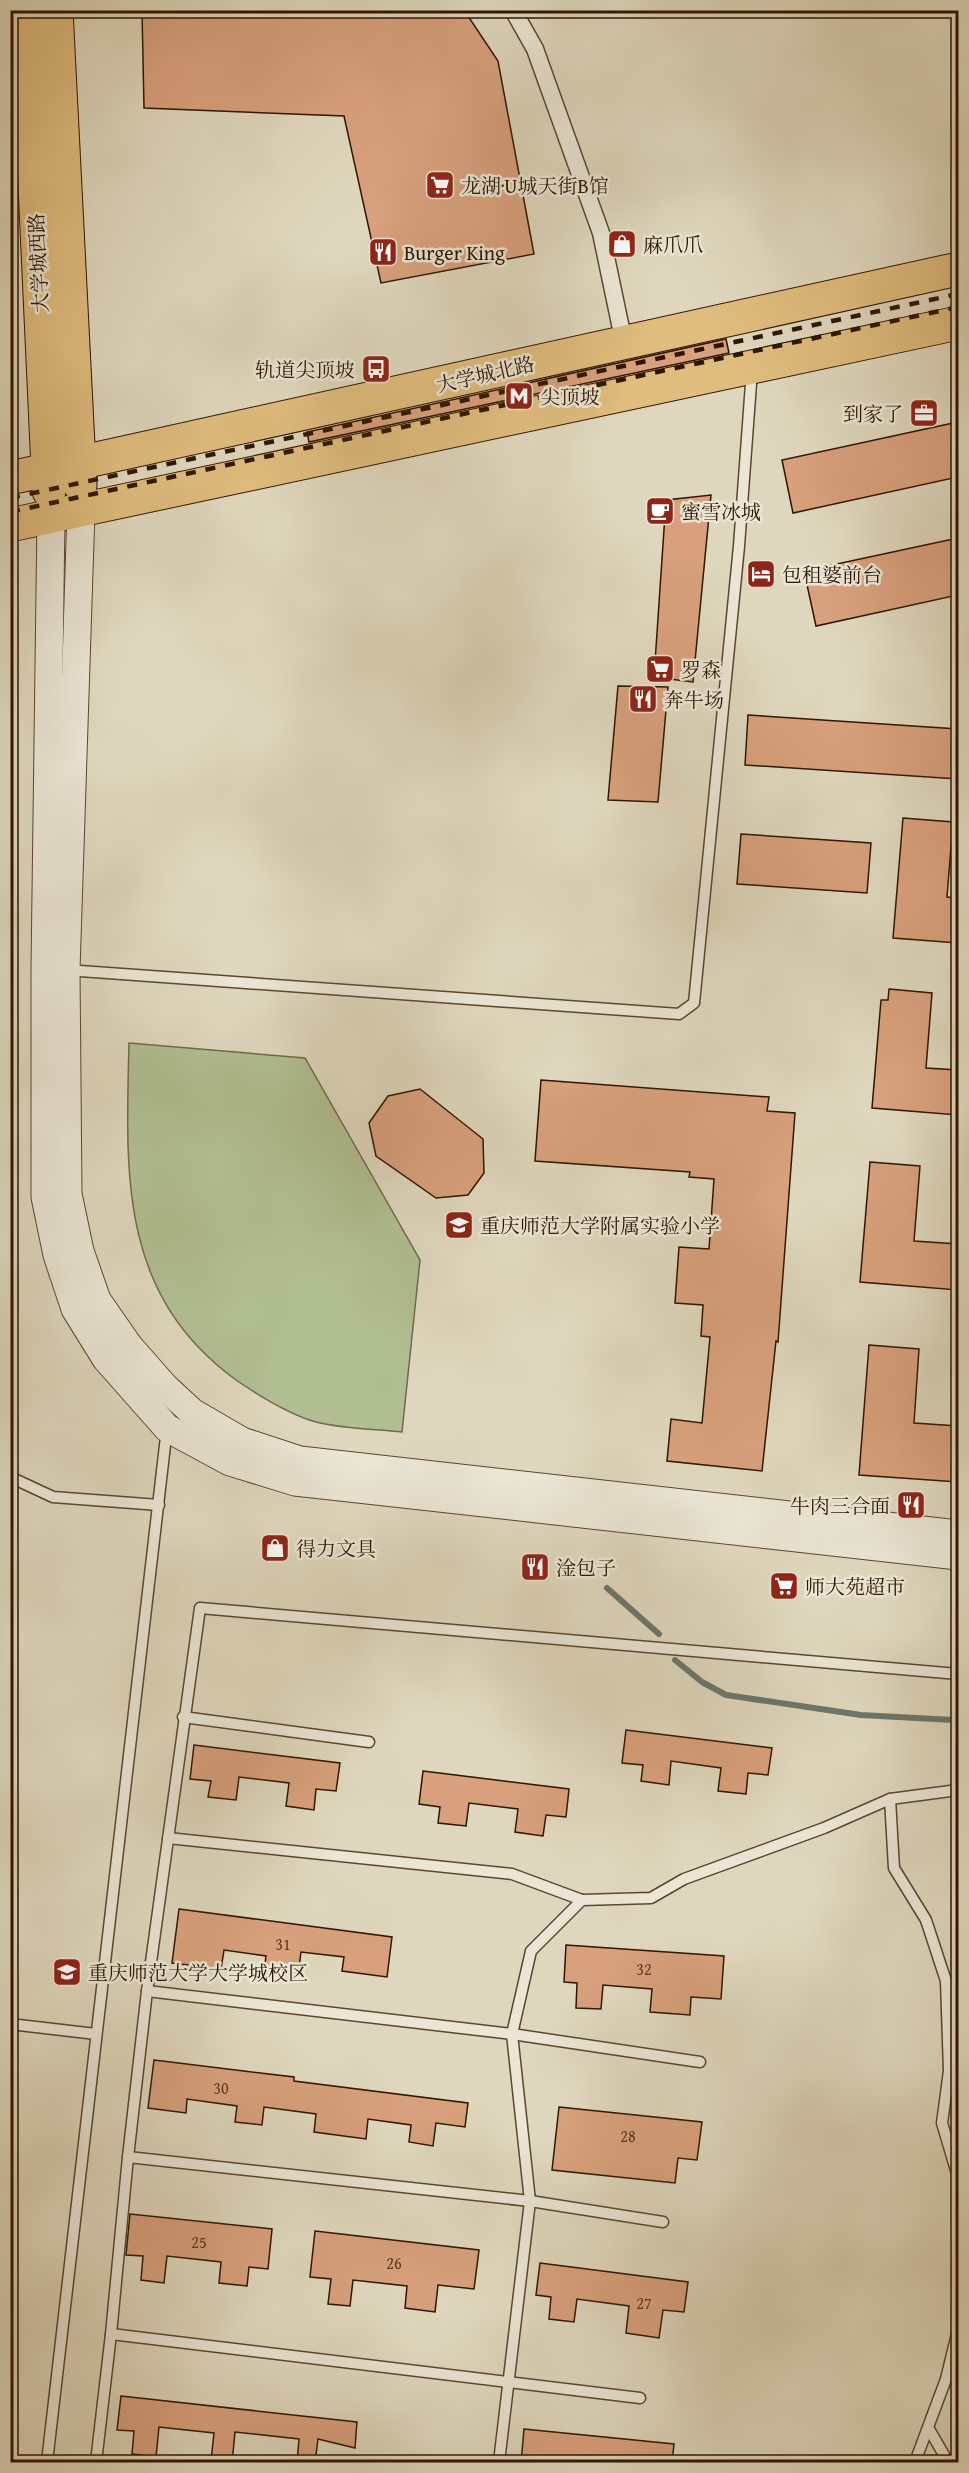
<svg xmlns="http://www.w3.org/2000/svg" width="969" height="2473" viewBox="0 0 969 2473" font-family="'Gentium Book Plus','Noto Serif SC',serif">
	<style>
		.green { fill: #b0be92; stroke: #706a49; stroke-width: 1.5 }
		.water { fill: #93b9b4; stroke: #6b776c; stroke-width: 1.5 }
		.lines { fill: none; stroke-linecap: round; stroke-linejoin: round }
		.stream { stroke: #6b776c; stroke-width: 6 }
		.building { fill: #d8a07c; stroke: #2f1500; stroke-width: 1.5 }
		.service-casing { stroke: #5b462f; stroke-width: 13 }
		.pedestrian-casing { stroke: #5b462f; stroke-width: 19 }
		.tertiary-casing { stroke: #5b462f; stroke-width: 29 }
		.primary-casing { stroke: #2f1500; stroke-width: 35 }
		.service { stroke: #eae5d4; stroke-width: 10 }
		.pedestrian { stroke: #eae5d4; stroke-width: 16 }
		.tertiary { stroke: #eae5d4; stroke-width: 27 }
		.primary { stroke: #e0bc7e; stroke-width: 33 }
		.rail { stroke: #2f1500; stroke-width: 4.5; stroke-dasharray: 10 10; stroke-linecap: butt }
		.labels { text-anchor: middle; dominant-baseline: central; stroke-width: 5; stroke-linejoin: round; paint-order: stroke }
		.number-label { font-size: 16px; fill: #59381f }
		.poi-label { font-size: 20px; fill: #2f1500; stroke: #eae5d4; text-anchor: start }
		.street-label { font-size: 20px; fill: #2f1500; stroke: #eae5d4 }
	</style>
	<rect width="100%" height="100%" fill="#dfd7bd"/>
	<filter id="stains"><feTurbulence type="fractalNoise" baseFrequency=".00333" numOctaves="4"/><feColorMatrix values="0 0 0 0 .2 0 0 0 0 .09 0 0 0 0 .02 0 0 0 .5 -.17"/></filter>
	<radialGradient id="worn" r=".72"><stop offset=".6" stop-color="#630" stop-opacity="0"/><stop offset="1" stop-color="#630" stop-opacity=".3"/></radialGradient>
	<!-- green -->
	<path class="green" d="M 129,1043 L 305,1058 L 420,1260 L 402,1432 C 374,1429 343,1429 316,1422 C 291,1415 258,1395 236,1380 C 118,1294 126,1173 129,1043 Z"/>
	<!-- water -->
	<polygon class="water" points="952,1813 958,1813 958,1860"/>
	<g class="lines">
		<!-- stream -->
		<g class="stream">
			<polyline points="607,1588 659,1634"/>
			<polyline points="675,1660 702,1682 726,1695 861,1715 953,1720"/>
		</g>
	</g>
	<!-- building -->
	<g class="building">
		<polygon points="142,10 464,10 498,61 534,254 381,283 344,116 144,108"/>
		<polygon points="726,339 729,353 309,442 307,432"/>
		<polygon points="958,422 958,477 793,513 782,460"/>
		<polygon points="711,495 693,682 654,677 666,500"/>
		<polygon points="958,538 958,595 816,626 804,571"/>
		<polygon points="618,686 668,687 658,802 608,800"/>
		<polygon points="748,715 958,729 958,779 745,765"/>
		<polygon points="903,818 953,822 947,897 958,898 958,943 893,938"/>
		<polygon points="741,834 871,843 867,893 737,884"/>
		<polygon points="889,989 932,993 926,1068 958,1070 958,1115 872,1108 881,1000 888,1000"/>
		<polygon points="541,1080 769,1097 767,1111 795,1113 778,1342 776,1341 762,1471 667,1461 671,1419 702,1423 710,1337 701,1336 703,1305 675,1303 679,1247 709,1249 714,1179 689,1177 690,1172 535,1161"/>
		<polygon points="420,1089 483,1139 484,1173 468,1195 436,1198 376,1156 369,1123 388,1096"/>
		<polygon points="870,1162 920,1166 914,1241 958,1244 958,1290 860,1282"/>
		<polygon points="869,1345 919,1349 914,1423 958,1426 958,1482 859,1475"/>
		<polygon points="626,1730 772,1748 768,1775 748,1773 746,1794 718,1791 721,1768 671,1761 669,1785 641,1781 643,1765 622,1763"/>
		<polygon points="194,1745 340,1763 336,1791 316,1789 314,1810 286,1806 289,1783 239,1777 236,1800 208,1797 211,1781 190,1779"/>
		<polygon points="423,1771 569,1789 566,1817 546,1815 543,1836 515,1832 518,1809 469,1803 466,1826 438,1823 440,1807 419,1804"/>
		<polygon points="179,1909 392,1937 387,1977 342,1971 344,1957 301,1952 298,1975 264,1970 266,1956 224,1950 221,1969 172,1963"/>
		<polygon points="566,1945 724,1956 721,1999 691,1997 690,2015 650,2012 652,1989 603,1985 601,2009 576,2008 577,1983 564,1982"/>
		<polygon points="154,2060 294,2077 294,2081 468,2103 465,2127 436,2123 433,2146 409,2142 411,2125 368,2119 366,2139 314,2132 316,2114 264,2107 262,2125 235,2122 237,2106 187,2099 186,2113 148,2108"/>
		<polygon points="559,2107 702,2122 697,2160 678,2158 675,2183 552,2170"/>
		<polygon points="130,2214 272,2229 268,2269 249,2267 247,2286 219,2283 221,2262 167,2256 164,2283 141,2280 143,2256 126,2255"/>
		<polygon points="315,2231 479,2250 474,2289 438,2285 435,2312 405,2308 407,2286 353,2280 350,2306 328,2304 331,2279 310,2277"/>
		<polygon points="540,2263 688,2282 684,2312 663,2310 659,2338 626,2333 629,2306 577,2299 574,2322 549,2319 551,2297 536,2295"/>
		<polygon points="121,2396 357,2422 355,2448 318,2439 315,2463 297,2463 299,2439 235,2432 232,2463 211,2461 214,2433 159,2427 156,2457 132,2454 134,2431 117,2430"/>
		<polygon points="524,2429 674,2444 672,2463 521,2463"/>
	</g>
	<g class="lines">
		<!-- service casing -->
		<g class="service-casing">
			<g id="service">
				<polyline points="66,970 679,1014 694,1003 739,546 752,370"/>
				<polyline points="10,1477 53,1497 159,1505"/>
				<polyline points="183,1717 369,1742"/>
				<polyline points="890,1799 894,1868 926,1920 946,1981 949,2071 942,2123 958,2177"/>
				<polyline points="168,1838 512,1874 582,1900"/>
				<polyline points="147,1991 512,2034 700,2062"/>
				<polyline points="10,2024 96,2034"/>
				<polyline points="128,2157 147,1991 200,1608 958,1674"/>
				<polyline points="111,2334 640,2398"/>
				<polyline points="929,2429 944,2455 946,2462"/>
				<polyline points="47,2462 167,1428"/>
				<polyline points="96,2462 111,2334 128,2157 530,2201 663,2222"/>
				<polyline points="499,2462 530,2201 512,2034 531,1951 582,1900 651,1898 684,1879 824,1828 890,1799 958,1790"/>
				<polyline points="915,2462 946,2379 958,2330"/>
			</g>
		</g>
		<!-- pedestrian casing -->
		<g class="pedestrian-casing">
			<polyline id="pedestrian" points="513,10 535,49 601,233 624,343"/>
		</g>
		<!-- tertiary casing -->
		<g class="tertiary-casing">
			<g id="tertiary">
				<polyline points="81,511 66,970 68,1194 80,1251 97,1300 129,1346 165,1387 192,1412 242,1441 300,1460 958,1534"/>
				<polyline points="51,516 45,969 45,1197 57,1255 75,1309 106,1359 167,1428 230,1462 295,1482 958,1556"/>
			</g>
		</g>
		<!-- primary casing -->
		<g class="primary-casing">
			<g id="primary">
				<polyline points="27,10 49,491"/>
				<polyline points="56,10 80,485"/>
				<polyline points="10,478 958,269"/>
				<polyline points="10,525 958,323"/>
			</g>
		</g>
		<!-- service -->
		<use href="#service" class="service"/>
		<!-- pedestrian -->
		<use href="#pedestrian" class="pedestrian"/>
		<!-- tertiary -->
		<use href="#tertiary" class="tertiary"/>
		<!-- primary -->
		<use href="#primary" class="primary"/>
		<!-- rail -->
		<g class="rail">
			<polyline points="10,498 958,294"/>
			<polyline points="10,512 958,307"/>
		</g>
	</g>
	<!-- icons -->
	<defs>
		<g id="supermarket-square" transform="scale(1.5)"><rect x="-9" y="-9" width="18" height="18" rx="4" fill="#8f2418" stroke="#eae5d4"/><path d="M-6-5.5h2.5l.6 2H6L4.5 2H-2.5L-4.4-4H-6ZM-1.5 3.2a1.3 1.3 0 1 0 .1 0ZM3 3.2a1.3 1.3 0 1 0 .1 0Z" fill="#fff"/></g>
		<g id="shop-square" transform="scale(1.5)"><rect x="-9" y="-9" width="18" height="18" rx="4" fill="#8f2418" stroke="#eae5d4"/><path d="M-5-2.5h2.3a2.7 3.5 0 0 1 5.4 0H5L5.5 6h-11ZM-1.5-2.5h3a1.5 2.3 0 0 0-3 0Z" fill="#fff"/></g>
		<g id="restaurant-square" transform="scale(1.5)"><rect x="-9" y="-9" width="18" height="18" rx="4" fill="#8f2418" stroke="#eae5d4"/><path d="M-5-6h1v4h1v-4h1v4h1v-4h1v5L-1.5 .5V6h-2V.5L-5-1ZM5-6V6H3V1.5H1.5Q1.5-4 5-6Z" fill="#fff"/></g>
		<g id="bus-square" transform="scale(1.5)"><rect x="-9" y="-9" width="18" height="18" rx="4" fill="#8f2418" stroke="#eae5d4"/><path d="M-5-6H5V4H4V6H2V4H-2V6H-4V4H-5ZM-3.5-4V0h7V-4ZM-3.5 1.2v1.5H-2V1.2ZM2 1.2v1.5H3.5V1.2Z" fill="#fff"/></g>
		<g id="metro-square" transform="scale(1.5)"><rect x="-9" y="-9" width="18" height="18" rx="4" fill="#8f2418" stroke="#eae5d4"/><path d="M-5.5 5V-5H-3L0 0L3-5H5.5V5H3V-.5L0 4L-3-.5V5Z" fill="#fff"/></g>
		<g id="office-square" transform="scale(1.5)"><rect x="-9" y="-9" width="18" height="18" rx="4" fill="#8f2418" stroke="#eae5d4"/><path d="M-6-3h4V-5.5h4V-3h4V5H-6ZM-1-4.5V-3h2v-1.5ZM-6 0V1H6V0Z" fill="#fff"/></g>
		<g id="cafe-square" transform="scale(1.5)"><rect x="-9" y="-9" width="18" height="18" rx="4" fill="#8f2418" stroke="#eae5d4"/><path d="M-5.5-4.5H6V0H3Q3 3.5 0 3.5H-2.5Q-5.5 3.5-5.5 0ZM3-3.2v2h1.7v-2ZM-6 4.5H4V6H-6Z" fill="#fff"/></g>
		<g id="hotel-square" transform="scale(1.5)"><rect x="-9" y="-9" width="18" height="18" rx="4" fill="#8f2418" stroke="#eae5d4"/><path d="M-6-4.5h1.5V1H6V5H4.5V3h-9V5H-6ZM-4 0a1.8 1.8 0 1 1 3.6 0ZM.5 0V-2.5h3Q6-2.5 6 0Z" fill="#fff"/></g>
		<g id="school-square" transform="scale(1.5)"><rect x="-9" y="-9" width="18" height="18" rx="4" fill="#8f2418" stroke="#eae5d4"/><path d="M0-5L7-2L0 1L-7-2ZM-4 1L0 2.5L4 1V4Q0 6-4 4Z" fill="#fff"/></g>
		<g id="university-square" transform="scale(1.5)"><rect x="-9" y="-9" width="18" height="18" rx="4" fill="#8f2418" stroke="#eae5d4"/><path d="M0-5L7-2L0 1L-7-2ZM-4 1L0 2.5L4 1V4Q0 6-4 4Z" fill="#fff"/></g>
	</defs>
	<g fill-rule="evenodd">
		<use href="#supermarket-square" x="440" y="185"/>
		<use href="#shop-square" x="622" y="244"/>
		<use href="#restaurant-square" x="383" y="252"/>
		<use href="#bus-square" x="376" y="369"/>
		<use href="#metro-square" x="519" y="396"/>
		<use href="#office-square" x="924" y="413"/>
		<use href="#cafe-square" x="660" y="511"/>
		<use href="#hotel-square" x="761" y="574"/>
		<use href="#supermarket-square" x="660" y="669"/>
		<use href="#restaurant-square" x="643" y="699"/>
		<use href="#school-square" x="459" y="1225"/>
		<use href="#restaurant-square" x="911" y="1505"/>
		<use href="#shop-square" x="275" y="1548"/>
		<use href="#restaurant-square" x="535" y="1567"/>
		<use href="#supermarket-square" x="784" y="1586"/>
		<use href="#university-square" x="67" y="1972"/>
	</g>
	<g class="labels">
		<!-- number labels -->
		<g class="number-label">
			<text x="283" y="1944">31</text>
			<text x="644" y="1969">32</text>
			<text x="221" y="2088">30</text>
			<text x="628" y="2136">28</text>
			<text x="199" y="2242">25</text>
			<text x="394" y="2263">26</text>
			<text x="644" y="2303">27</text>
		</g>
		<!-- poi labels -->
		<g class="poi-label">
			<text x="461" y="185">龙湖·U城天街B馆</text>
			<text x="643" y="244">麻爪爪</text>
			<text x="404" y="252">Burger King</text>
			<text x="355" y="369" text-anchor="end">轨道尖顶坡</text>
			<text x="540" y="396">尖顶坡</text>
			<text x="903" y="413" text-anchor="end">到家了</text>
			<text x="681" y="511">蜜雪冰城</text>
			<text x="782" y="574">包租婆前台</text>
			<text x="681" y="669">罗森</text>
			<text x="664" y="699">奔牛场</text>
			<text x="480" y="1225">重庆师范大学附属实验小学</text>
			<text x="890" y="1505" text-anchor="end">牛肉三合面</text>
			<text x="296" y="1548">得力文具</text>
			<text x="556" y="1567">淦包子</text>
			<text x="805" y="1586">师大苑超市</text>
			<text x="88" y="1972">重庆师范大学大学城校区</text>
		</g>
		<!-- street labels -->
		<g class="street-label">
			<text transform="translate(38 263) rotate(-93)">大学城西路</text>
			<text transform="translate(485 374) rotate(-13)">大学城北路</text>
		</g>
	</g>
	<!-- margin -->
	<rect width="969" height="2473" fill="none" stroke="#dfd7bd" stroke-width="36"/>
	<rect x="12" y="12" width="945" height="2449" fill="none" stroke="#2f1500" stroke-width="3"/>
	<rect x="18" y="18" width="933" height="2437" fill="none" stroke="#2f1500" stroke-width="1.5"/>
	<rect width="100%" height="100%" filter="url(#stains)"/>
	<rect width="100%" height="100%" fill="url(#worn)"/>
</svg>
